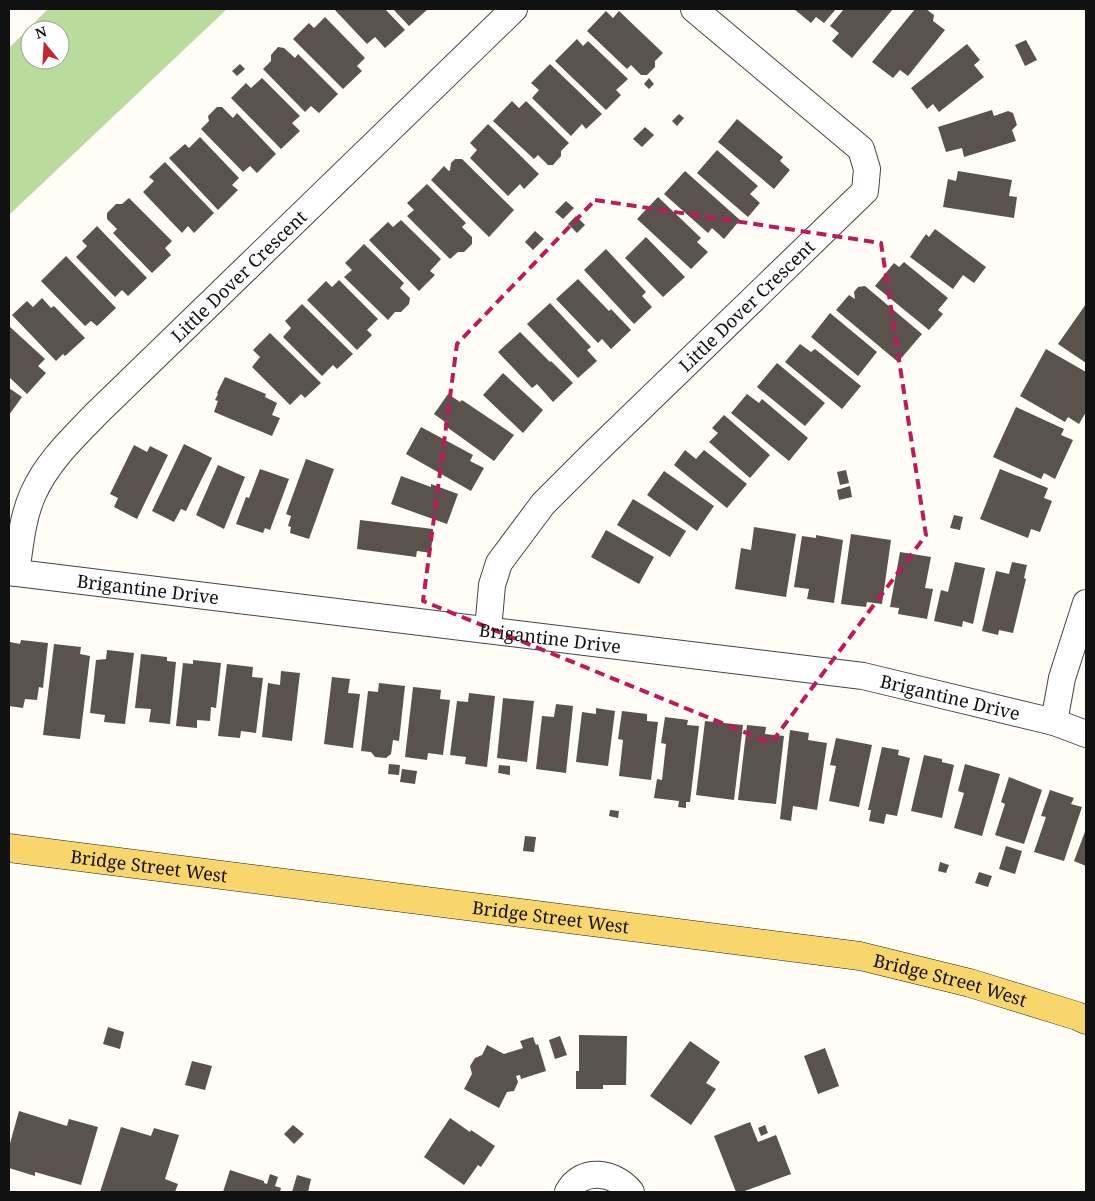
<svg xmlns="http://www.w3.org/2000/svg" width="1095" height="1201" viewBox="0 0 1095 1201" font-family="'Noto Serif',serif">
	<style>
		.forest { fill: #b9dc9c; fill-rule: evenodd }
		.building { fill: #5a524d }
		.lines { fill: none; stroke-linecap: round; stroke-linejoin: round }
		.minor-casing { stroke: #444; stroke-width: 28 }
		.major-casing { stroke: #222; stroke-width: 29 }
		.minor { stroke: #fff; stroke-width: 26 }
		.major { stroke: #f9d66b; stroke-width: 28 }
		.marked { fill: none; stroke: #c2185b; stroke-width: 4; stroke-dasharray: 10 6; stroke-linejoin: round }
		.labels { text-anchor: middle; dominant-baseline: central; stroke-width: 5; stroke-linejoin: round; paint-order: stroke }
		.street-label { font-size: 18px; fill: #111; stroke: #fff }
	</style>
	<rect width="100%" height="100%" fill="#fffdf5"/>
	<!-- forest -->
	<path class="forest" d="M 48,9 L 227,9 L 9,215 L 9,48 ZM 30,30 L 60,30 L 60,60 L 30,60 Z"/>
	<!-- building -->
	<g class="building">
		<polygon points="334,9 385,9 405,30 385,48 375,37 367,44"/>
		<polygon points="393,9 428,9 409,26"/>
		<polygon points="794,9 836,9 824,23 816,17 811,23"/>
		<polygon points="844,9 893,9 852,58 832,41 839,33 830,26"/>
		<polygon points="915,9 926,9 934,15 933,21 945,30 908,76 900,70 893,78 872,62"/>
		<polygon points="606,11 613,18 619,11 663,53 655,61 655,67 647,75 641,75 631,65 627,69 587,31"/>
		<polygon points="325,17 365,58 357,66 362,71 343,89 293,39 309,23 314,28"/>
		<polygon points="577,39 583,46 588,41 628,79 616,90 621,95 606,110 555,61"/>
		<polygon points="1026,40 1037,60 1025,66 1015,45"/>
		<polygon points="967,44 980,60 974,65 984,77 939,112 933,104 927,109 911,88"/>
		<polygon points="278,47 284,48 295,58 298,54 338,94 319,113 311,106 305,112 263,69 271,61 271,55"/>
		<polygon points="240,64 245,69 237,76 232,71"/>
		<polygon points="550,64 602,114 586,129 582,124 571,136 532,98 539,90 531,83"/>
		<polygon points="262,78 300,116 292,123 300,131 281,149 231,98 246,83 251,88"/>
		<polygon points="649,78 654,84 649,89 644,84"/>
		<polygon points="512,101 519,108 526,101 569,143 561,151 561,156 553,165 548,165 538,155 534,159 493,121"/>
		<polygon points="217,107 222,107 233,118 237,113 276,154 257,173 250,166 243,172 201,129 209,121 208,116"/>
		<polygon points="992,110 994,116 1008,111 1013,113 1017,125 1012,130 1016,141 964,157 962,148 946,152 938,127"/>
		<polygon points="679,114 684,118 677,126 672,121"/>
		<polygon points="737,119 783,157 780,161 790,170 774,189 718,142"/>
		<polygon points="488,124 539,174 524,189 520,184 508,196 470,158 477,150 470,143"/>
		<polygon points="645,127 654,135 642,147 633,139"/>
		<polygon points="200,137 239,178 232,185 238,190 218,210 169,158 185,144 189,148"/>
		<polygon points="717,150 758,186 750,194 760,203 748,217 697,173"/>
		<polygon points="455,159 462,159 514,210 489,237 431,180 444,166 449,171 450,170 451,163"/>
		<polygon points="165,162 214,213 194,233 188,226 182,233 143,192 154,181 149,177"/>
		<polygon points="685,171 740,220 724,239 712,228 708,233 664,194"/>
		<polygon points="958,171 1012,180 1009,196 1017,197 1014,218 943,207 948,179 956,181"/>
		<polygon points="427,184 466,223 462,227 472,237 472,244 464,252 458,252 450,259 407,216 414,210 407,203"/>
		<polygon points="658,197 701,238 697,242 708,252 691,269 637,219"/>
		<polygon points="129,198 172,241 165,248 171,255 152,273 113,233 117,229 107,219 107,213 116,204 122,204"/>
		<polygon points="566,201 574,208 563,219 555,212"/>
		<polygon points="576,216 585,225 577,233 568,224"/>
		<polygon points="401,220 441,259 430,271 435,275 419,291 369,240 388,222 393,227"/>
		<polygon points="97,226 147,278 128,296 122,290 115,297 76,257 87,246 82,241"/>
		<polygon points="935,229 986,267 974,283 963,275 953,289 910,257 926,234 929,237"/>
		<polygon points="535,231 544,239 533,250 525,242"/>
		<polygon points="646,237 685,277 663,297 625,258"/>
		<polygon points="364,244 404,283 400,288 410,298 409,304 401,312 395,312 388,320 344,277 352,270 345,263"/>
		<polygon points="606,249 646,292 642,296 652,307 634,324 584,270"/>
		<polygon points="66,256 116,308 97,326 91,321 85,326 41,281"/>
		<polygon points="904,262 948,298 938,310 943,314 929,330 875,286 894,263 899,267"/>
		<polygon points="578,279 609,311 611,309 631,330 611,349 602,339 598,343 556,299"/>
		<polygon points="339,280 378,319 367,330 372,335 357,350 307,300 326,281 332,287"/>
		<polygon points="865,286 922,334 898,362 836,310 849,295 855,299 854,292 858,287"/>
		<polygon points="42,298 51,308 54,306 85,338 65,356 63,354 56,361 12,315 27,301 33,307"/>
		<polygon points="550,303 591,347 587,350 597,361 578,378 527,324"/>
		<polygon points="302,304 353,354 337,369 333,365 322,376 283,337 291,328 285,321"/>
		<polygon points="1086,304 1086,363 1058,344"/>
		<polygon points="830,313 877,352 858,376 811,337"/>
		<polygon points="9,326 45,359 38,366 46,373 27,394 9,377"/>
		<polygon points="520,332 550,362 551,361 573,383 553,402 537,384 532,388 498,352"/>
		<polygon points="270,333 321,383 305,398 301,394 290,405 252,367 260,357 253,350"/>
		<polygon points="800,344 811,352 815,349 861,386 842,409 785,362"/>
		<polygon points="1046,349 1086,372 1086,412 1079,424 1068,417 1065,422 1020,396"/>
		<polygon points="777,363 825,403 805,426 757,387"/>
		<polygon points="503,373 543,410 523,433 483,395"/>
		<polygon points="225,377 266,394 265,397 277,403 272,415 280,418 272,436 214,412 218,401 215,400 218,394 217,393"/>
		<polygon points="9,388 22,397 9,415"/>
		<polygon points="448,394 460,402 462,400 514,435 494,461 444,425 445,422 434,414"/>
		<polygon points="747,394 759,403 762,399 808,438 789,461 731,413"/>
		<polygon points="1016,407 1064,429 1061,435 1073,440 1055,479 1044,473 1041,479 993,457"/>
		<polygon points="724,415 770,455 750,478 709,442 718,433 712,428"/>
		<polygon points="421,427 473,455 470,461 484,468 471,491 406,454"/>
		<polygon points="184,444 212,458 186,511 181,509 174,522 152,511"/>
		<polygon points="134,445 147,452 150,446 168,455 137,519 114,507 118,498 110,494"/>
		<polygon points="685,450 696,459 704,450 747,484 727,508 674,465"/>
		<polygon points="306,459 334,469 309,539 290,533 291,527 288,526 291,516 286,514"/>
		<polygon points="218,465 245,477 224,529 196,515"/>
		<polygon points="260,469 289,479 270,530 265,528 263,533 236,524 246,497 249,498"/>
		<polygon points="1000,469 1048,488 1044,498 1052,501 1040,532 1031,529 1028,538 980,519"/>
		<polygon points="846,470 849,483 840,485 837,472"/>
		<polygon points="664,471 714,506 697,531 647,495"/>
		<polygon points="401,476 431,487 431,484 458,494 447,524 391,504"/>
		<polygon points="850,486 852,497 839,500 837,490"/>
		<polygon points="633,499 686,531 670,557 617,525"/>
		<polygon points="954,515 963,517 960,530 950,528"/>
		<polygon points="360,520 433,529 431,553 417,551 416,557 357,549"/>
		<polygon points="754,527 796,534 786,597 735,589 741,548 751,550"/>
		<polygon points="606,530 654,557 639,584 591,557"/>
		<polygon points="851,534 891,540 882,604 867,602 866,607 841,604"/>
		<polygon points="816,535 843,540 834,603 807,599 809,589 794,587 802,536 816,538"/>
		<polygon points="900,552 931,557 925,588 933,589 927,619 898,614 899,608 890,607"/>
		<polygon points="955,562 985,568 973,624 963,621 962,627 934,621 941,590 948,592"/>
		<polygon points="1012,562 1027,565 1024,578 1026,579 1013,633 999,630 998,635 982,631 996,571 1009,574"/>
		<polygon points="21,640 48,643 43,688 39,687 37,700 25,699 23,708 9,706 9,656 10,642 20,644"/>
		<polygon points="54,644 81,647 80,654 90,656 80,739 43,735"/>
		<polygon points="107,650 134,653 125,724 104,722 105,715 90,713 96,660 106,659"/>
		<polygon points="141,654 167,657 167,661 176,662 170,724 149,722 151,709 135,708"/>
		<polygon points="193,660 221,663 216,708 211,707 210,721 197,720 197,728 176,726 183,663 193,664"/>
		<polygon points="227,664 253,667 252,677 263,678 256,733 241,731 240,738 218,736"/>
		<polygon points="281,671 300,673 292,741 262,737 268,683 280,685"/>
		<polygon points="332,677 350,679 348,693 360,694 353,748 324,744"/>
		<polygon points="379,683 405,686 399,741 393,740 391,754 386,758 375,757 371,752 361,751 368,691 378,692"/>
		<polygon points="413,687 441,690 440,699 450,700 443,755 428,753 427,760 405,757"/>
		<polygon points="469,693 495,696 487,767 465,764 466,757 450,755 457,701 468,702"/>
		<polygon points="503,698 534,701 527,762 497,758"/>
		<polygon points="556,704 573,706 566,773 536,769 542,716 554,717"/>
		<polygon points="596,708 615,711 608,766 576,762 582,712 596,714"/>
		<polygon points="622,711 647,714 647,721 658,722 651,780 619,776 623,740 618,739"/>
		<polygon points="665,717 688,720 687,725 699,726 690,802 686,802 686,808 678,807 679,801 654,798 657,779 662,780 666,744 661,743"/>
		<polygon points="705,721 743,725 734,800 696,795"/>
		<polygon points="747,725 766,727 765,734 784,736 776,804 738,800"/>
		<polygon points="790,730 809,733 808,740 827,743 817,810 793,806 791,821 780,819"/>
		<polygon points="836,738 872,745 859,807 829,801 836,766 830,765"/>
		<polygon points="882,747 899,750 898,755 910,758 897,816 886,814 884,824 869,821 871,810 868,810"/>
		<polygon points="924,755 942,759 942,762 954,765 942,818 911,811"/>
		<polygon points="389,764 400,765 399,775 388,774"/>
		<polygon points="965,764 1000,774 982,836 954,828 964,793 958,791"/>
		<polygon points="499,765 510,766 510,775 498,773"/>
		<polygon points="402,769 417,771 415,784 400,782"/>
		<polygon points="1009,777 1042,790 1024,844 995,835 1005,804 1001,802"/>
		<polygon points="1050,790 1074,798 1071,804 1082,807 1064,861 1034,852 1046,817 1041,816"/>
		<polygon points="610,810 619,811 618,818 609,816"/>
		<polygon points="1086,829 1086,866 1074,861"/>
		<polygon points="525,836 536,837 534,852 523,851"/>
		<polygon points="1006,846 1022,851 1015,874 999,869"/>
		<polygon points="940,862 949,865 946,873 938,871"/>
		<polygon points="979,872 992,876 988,887 975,883"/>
		<polygon points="108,1027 124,1032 120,1049 103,1044"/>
		<polygon points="579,1035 627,1036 626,1085 603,1085 603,1089 576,1089 576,1071 579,1071"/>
		<polygon points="560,1036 567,1055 555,1059 549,1040"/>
		<polygon points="533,1037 536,1045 538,1044 546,1071 521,1079 520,1075 516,1076 518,1082 514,1091 507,1092 499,1108 464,1089 472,1074 470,1066 475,1058 482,1055 487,1045 504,1054 523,1048 520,1041"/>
		<polygon points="690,1041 720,1062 706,1083 716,1089 691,1125 650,1096"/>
		<polygon points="825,1048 839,1086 818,1094 804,1056"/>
		<polygon points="192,1061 212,1066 205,1090 185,1085"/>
		<polygon points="19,1111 67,1126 69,1119 98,1127 81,1185 35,1172 35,1176 9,1168 9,1147"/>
		<polygon points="450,1118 470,1132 471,1130 495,1146 481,1167 478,1165 464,1185 424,1157"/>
		<polygon points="750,1122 758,1142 776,1135 791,1174 742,1192 736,1192 714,1136"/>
		<polygon points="293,1125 304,1134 294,1144 284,1134"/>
		<polygon points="765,1125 768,1133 761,1136 758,1128"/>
		<polygon points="121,1127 151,1136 154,1128 179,1135 165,1179 178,1184 175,1192 100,1192"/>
		<polygon points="230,1170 264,1181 264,1183 267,1184 270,1174 278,1177 275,1186 281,1188 280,1192 223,1192"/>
		<polygon points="297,1175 311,1179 308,1192 292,1192"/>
	</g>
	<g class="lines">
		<!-- minor casing -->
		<g class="minor-casing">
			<g id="minor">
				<path id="s1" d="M 9,572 L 863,676 L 1054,722 L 1086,734"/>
				<path id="s2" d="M 16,573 C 20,547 22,518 33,494 C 47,462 73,438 97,413 L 514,9"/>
				<path id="s3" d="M 488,630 L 492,585 L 499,563 L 543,504 L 593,454 L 865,191 L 867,169 L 861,149 L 694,9"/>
				<polyline points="1054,722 1062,678 1086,603"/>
				<path d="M 568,1192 C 582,1166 615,1172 631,1192"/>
			</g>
		</g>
		<!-- major casing -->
		<g class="major-casing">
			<g id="major">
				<path id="s4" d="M 9,848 L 860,956 L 970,983 L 1077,1016 L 1086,1020"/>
			</g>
		</g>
		<!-- minor -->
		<use href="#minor" class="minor"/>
		<!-- major -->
		<use href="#major" class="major"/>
	</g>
	<!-- marked area -->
	<path class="marked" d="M 595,200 L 881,243 L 926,535 L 771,743 L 423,601 L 457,344 Z"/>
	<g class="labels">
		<!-- street labels -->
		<g class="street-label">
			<text stroke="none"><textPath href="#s2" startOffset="382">Little Dover Crescent</textPath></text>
			<text stroke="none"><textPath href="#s3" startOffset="426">Little Dover Crescent</textPath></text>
			<text stroke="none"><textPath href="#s1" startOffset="140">Brigantine Drive</textPath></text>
			<text stroke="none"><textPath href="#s1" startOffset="545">Brigantine Drive</textPath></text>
			<text stroke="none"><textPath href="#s1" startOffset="950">Brigantine Drive</textPath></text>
			<text stroke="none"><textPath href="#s4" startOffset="141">Bridge Street West</textPath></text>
			<text stroke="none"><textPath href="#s4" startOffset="546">Bridge Street West</textPath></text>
			<text stroke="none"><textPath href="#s4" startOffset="951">Bridge Street West</textPath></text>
		</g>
	</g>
	<!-- border -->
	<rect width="1095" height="1201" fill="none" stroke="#111111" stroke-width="20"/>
	<!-- north arrow -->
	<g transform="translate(45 45) rotate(342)"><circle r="24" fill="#ffffff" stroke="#a0a0a0"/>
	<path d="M0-4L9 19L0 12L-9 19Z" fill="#c4262e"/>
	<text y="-8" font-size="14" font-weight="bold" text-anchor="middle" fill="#111111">N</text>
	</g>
</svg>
